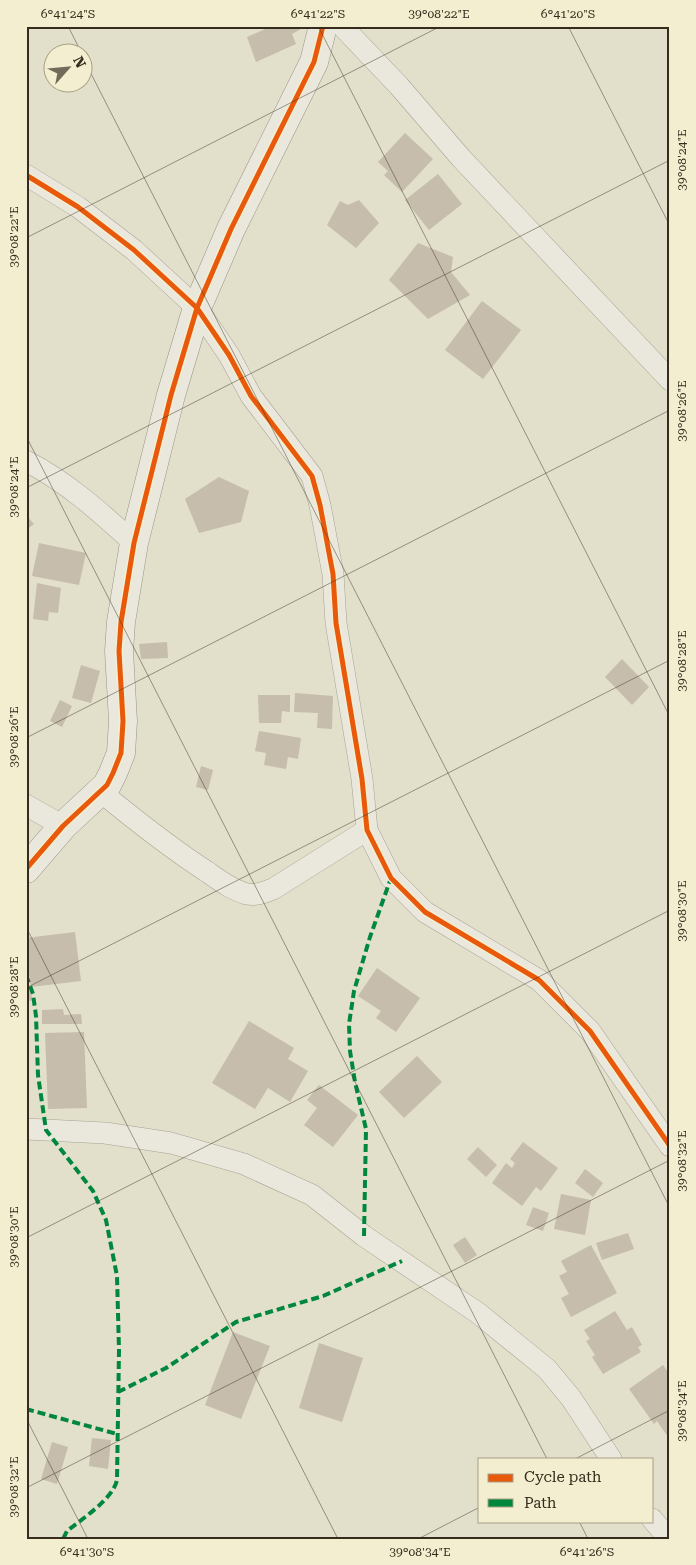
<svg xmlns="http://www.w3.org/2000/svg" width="696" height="1565" viewBox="0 0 696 1565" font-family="'Roboto Serif',serif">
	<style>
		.building { fill: #c6bdac }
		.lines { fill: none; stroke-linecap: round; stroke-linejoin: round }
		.street-casing { stroke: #a7a294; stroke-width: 22 }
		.secondary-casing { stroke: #979385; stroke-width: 29 }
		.street { stroke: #eae8dc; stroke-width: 21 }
		.secondary { stroke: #eae8dc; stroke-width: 28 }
		.quiet { stroke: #00873e; stroke-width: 4; stroke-dasharray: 8 4; stroke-linecap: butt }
		.cycleway-casing { stroke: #f4eed0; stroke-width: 8 }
		.cycleway { stroke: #e8590c; stroke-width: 5 }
		.ticks { fill: none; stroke: #352c1d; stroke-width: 1; stroke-opacity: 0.45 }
		.neatline { fill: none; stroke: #352c1d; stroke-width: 2 }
		.ticks-label { font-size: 12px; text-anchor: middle; fill: #352c1d }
	</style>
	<rect width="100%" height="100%" fill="#e2dfcb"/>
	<!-- building -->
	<g class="building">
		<polygon points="272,26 300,26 301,29 292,34 296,44 256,62 247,37"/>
		<polygon points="405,133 433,159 402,192 384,175 388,171 378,162"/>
		<polygon points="438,174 462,204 429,230 405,200"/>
		<polygon points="359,200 379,223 356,248 327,225 340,201 348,205"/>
		<polygon points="418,243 453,257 451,272 470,295 428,319 389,280"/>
		<polygon points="482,301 521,330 483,379 445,350"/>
		<polygon points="219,477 249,491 241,522 199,533 185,499"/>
		<polygon points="26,515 34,524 26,530"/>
		<polygon points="39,543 86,553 79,585 32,576"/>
		<polygon points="37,583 61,588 58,613 49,612 48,621 33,619"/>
		<polygon points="167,642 168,658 141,659 139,644"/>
		<polygon points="622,659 649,687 632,705 605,677"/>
		<polygon points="81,665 100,671 91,703 72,698"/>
		<polygon points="295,693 333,696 332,729 317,728 318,713 294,712"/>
		<polygon points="258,695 290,695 290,712 282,711 281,723 259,723"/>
		<polygon points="60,700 72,706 62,727 50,721"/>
		<polygon points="259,731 301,738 298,759 288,757 286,769 264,765 266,753 255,751"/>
		<polygon points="201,766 213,770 208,790 196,787"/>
		<polygon points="75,932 81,981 31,987 26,952 26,938"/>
		<polygon points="377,968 420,998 396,1032 376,1018 381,1011 358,996"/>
		<polygon points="26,982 33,1000 26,1002"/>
		<polygon points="63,1009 64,1015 81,1014 82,1024 42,1024 42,1010"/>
		<polygon points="249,1021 294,1048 288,1059 308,1071 290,1102 268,1088 255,1109 212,1083"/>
		<polygon points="84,1032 87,1108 48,1109 45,1033"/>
		<polygon points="417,1056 442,1082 404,1118 379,1092"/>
		<polygon points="319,1085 358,1115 333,1147 304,1125 317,1108 307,1100"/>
		<polygon points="523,1142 558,1168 541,1191 536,1187 522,1206 492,1183 506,1163 512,1168 515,1163 510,1159"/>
		<polygon points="478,1147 497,1165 486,1177 467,1159"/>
		<polygon points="585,1169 603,1183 593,1197 575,1183"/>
		<polygon points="561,1194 591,1200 585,1235 554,1229"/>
		<polygon points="533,1207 549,1213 543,1231 526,1225"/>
		<polygon points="628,1233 634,1249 602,1260 596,1243"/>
		<polygon points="465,1237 477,1255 465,1263 453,1245"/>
		<polygon points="591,1245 617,1293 571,1317 561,1298 569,1294 559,1276 567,1272 561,1261"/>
		<polygon points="615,1311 627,1330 632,1327 642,1345 638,1347 641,1352 603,1374 592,1357 595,1355 586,1341 590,1339 584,1330"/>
		<polygon points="233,1332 270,1346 241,1419 205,1405"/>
		<polygon points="319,1343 363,1358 342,1422 299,1408"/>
		<polygon points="663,1365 670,1375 670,1436 668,1437 657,1421 654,1424 629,1389"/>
		<polygon points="92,1438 111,1440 108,1469 89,1466"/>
		<polygon points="52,1442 68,1447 57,1484 41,1479"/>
	</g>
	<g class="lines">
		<!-- street casing -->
		<g class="street-casing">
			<g id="street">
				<polyline points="342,26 399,86 461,158 670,380"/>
				<polyline points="26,175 78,207 134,250 197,308 229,355 251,396 312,476 320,505 333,574 336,623 362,779 367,830 391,878 425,912 539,980 590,1031 670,1146"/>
				<path d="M 26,461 C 67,482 100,512 134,543"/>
				<path d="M 101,792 C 135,820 169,847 206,871 C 219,880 232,890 247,894 C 257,896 264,892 273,889 L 367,830"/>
				<polyline points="26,805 63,826"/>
				<polyline points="26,1129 105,1133 171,1143 244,1164 312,1195 364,1236 478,1313 547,1369 571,1398 611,1459"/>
				<polyline points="652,1519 669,1539"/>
			</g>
		</g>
		<!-- secondary casing -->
		<g class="secondary-casing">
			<polyline id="secondary" points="26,869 63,826 107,785 113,773 121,753 123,721 119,651 121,622 134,543 171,395 197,308 231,229 314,62 323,26"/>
		</g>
		<!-- street -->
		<use href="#street" class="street"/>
		<!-- secondary -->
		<use href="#secondary" class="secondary"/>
		<!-- quiet -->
		<g class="quiet">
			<path d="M 26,975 L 33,994 L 36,1016 L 38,1075 L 46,1130 L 93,1191 L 106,1220 L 117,1276 L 119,1350 L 117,1480 C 113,1499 82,1519 67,1531 L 63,1539"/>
			<polyline points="364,1236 366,1129 355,1082 350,1051 349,1024 354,991 370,937 391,878"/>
			<polyline points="118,1392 166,1368 236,1322 323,1296 402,1261"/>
			<polyline points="26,1409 117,1434"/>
		</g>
		<!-- cycleway casing -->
		<g class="cycleway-casing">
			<g id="cycleway">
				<polyline points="26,175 78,207 134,250 197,308 229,355 251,396 312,476 320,505 333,574 336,623 362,779 367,830 391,878 425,912 539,980 590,1031 670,1146"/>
				<polyline points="26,869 63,826 107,785 113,773 121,753 123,721 119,651 121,622 134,543 171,395 197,308 231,229 314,62 323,26"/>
			</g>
		</g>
		<!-- cycleway -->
		<use href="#cycleway" class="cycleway"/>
	</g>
	<!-- ticks -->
	<path class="ticks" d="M 68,26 L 81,52M 318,26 L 670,717M 568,26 L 670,226M 82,56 L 670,1208M 26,238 L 441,26M 26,436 L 547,1459M 26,488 L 670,160M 26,738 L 670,410M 26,927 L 338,1539M 26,988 L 670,660M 26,1238 L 670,910M 26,1418 L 88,1539M 575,1459 L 670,1410M 26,1488 L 670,1160M 579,1521 L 588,1539M 418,1539 L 480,1507"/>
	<!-- border -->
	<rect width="696" height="1565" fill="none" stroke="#f4eed0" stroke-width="55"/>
	<!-- legend -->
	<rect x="478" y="1458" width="175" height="65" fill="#f4eed0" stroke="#a8a088"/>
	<rect x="488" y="1474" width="25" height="8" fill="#e8590c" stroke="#a8a088"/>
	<text x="524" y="1482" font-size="15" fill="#352c1d">Cycle path</text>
	<rect x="488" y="1499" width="25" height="8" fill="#00873e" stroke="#a8a088"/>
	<text x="524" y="1508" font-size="15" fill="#352c1d">Path</text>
	<!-- north arrow -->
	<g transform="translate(68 68) rotate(63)"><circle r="24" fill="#f4eed0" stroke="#a8a088"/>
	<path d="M0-4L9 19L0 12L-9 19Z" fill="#726b5a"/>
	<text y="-8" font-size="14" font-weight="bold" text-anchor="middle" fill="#352c1d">N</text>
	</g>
	<rect x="28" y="28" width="640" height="1510" class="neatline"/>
	<g class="ticks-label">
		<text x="68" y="18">6°41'24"S</text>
		<text x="318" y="18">6°41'22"S</text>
		<text x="439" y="18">39°08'22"E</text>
		<text x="568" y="18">6°41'20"S</text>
		<text transform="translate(682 160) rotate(-90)" y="4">39°08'24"E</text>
		<text transform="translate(14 237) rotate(-90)" y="4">39°08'22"E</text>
		<text transform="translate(682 411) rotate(-90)" y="4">39°08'26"E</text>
		<text transform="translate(14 487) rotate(-90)" y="4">39°08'24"E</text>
		<text transform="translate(682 661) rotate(-90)" y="4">39°08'28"E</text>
		<text transform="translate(14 737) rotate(-90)" y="4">39°08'26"E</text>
		<text transform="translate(682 911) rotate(-90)" y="4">39°08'30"E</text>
		<text transform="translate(14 987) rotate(-90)" y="4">39°08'28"E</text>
		<text transform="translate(682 1161) rotate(-90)" y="4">39°08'32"E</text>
		<text transform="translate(14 1237) rotate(-90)" y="4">39°08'30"E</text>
		<text transform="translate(682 1411) rotate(-90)" y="4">39°08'34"E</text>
		<text transform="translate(14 1487) rotate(-90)" y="4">39°08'32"E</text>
		<text x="87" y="1556">6°41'30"S</text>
		<text x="420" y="1556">39°08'34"E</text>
		<text x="587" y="1556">6°41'26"S</text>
	</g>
</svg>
